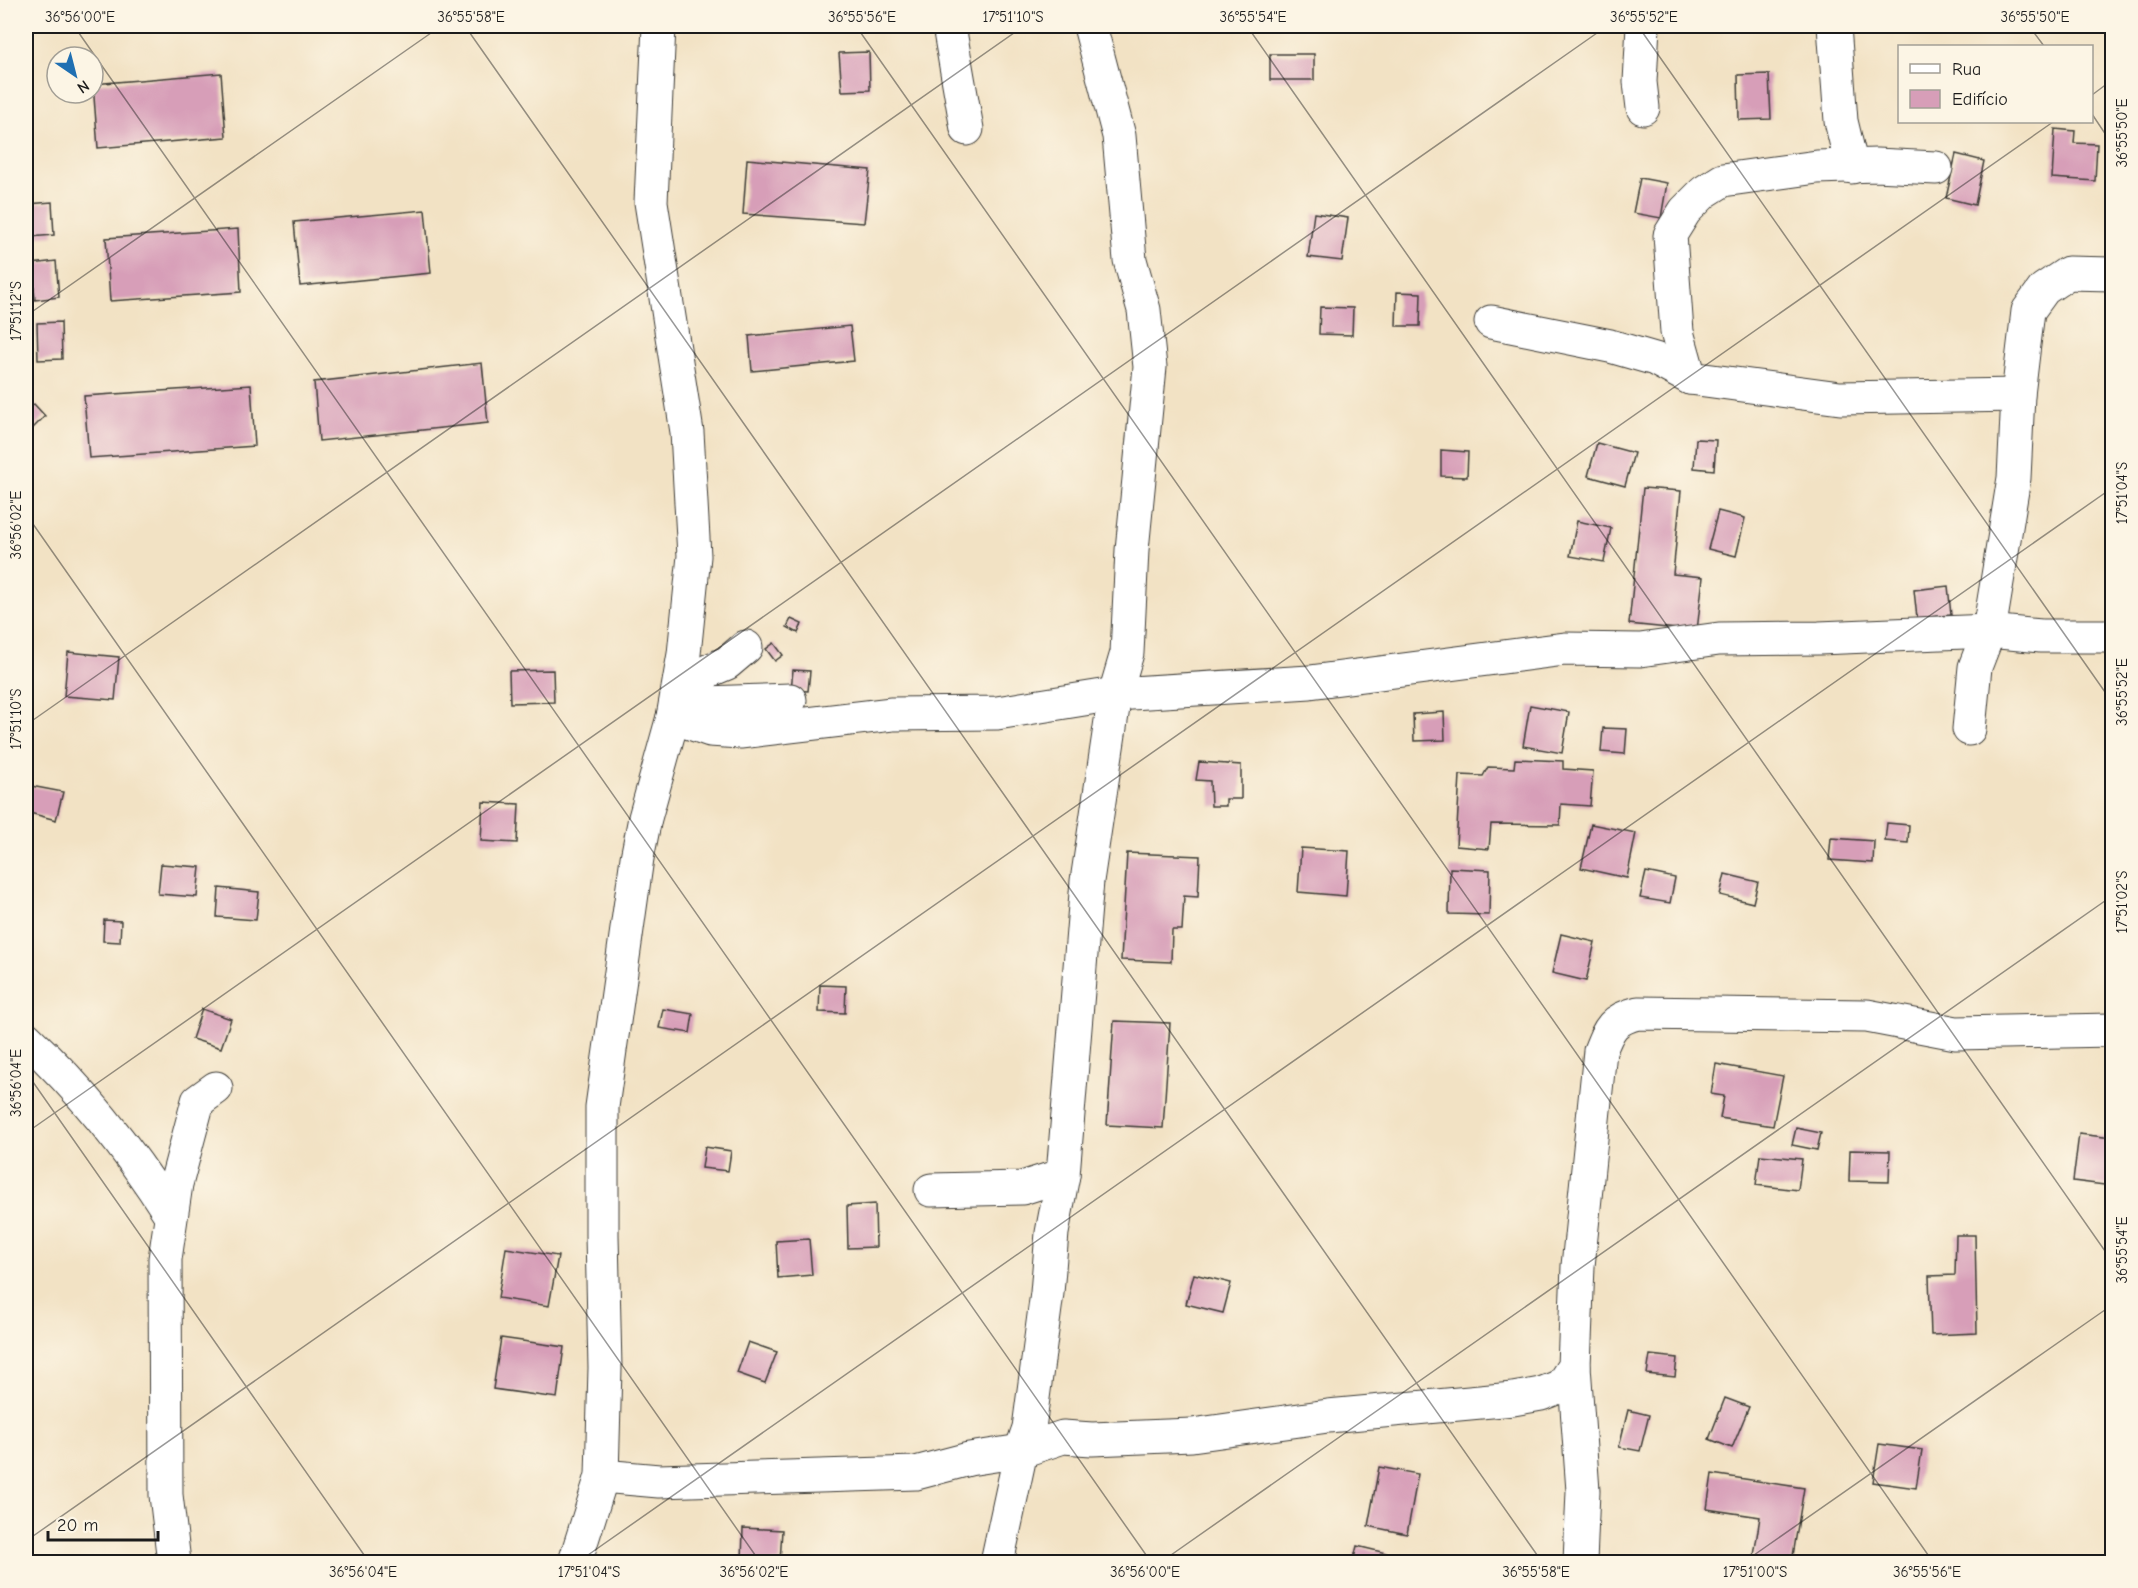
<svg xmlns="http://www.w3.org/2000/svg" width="2138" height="1588" viewBox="0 0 2138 1588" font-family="'Comic Neue',sans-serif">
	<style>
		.building { fill: #d79eb8 }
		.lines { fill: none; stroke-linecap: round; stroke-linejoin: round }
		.minor-casing { stroke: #3c3a35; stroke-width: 35 }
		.minor { stroke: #fff; stroke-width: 33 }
		.ticks { fill: none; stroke: #1c1c1c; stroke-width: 1.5; stroke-opacity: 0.45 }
		.neatline { fill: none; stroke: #1c1c1c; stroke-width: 2 }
		.ticks-label { font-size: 15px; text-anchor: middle; fill: #1c1c1c }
	</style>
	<rect width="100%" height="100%" fill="#fcf5e5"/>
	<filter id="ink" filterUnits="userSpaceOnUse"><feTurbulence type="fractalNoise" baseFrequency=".0167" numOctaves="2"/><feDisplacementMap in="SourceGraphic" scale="12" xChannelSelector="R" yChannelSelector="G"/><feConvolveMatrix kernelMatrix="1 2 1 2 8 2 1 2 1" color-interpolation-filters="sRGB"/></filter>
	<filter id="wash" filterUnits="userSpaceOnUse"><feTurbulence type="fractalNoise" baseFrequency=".008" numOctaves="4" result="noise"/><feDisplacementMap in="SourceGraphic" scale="24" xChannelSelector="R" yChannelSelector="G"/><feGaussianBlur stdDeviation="1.35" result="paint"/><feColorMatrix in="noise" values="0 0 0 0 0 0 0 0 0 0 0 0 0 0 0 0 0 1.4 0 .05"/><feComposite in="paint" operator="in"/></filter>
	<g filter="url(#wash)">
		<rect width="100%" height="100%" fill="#f2e2c4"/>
		<g id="blocks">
			<!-- building -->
			<g class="building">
				<polygon points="869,52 870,90 842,91 839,53"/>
				<rect x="1270" y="54" width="44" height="26"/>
				<polygon points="221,73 226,137 98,148 93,84"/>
				<polygon points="1769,74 1771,119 1739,120 1738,75"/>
				<polygon points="2055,129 2075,131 2074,143 2097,144 2095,181 2052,178"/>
				<polygon points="1956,154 1984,161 1975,205 1946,198"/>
				<polygon points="747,159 870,170 864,223 743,214"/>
				<polygon points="1640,178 1667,183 1661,218 1633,213"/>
				<polygon points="52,202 54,235 30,237 28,204"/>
				<polygon points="425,210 431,273 300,286 294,222"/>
				<polygon points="1314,213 1348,218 1342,261 1308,257"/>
				<polygon points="238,229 241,292 110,301 106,238"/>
				<polygon points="56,261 59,297 35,300 32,264"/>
				<polygon points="1397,292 1421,293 1420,326 1396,326"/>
				<polygon points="1320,307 1353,308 1352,335 1319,334"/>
				<polygon points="61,322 62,359 38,360 37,323"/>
				<polygon points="850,326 854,361 752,371 749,336"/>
				<polygon points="482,363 488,423 319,441 314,382"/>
				<polygon points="251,385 255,446 89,458 84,396"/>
				<polygon points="34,404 45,416 26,435 26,412"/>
				<polygon points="1696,439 1716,440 1714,470 1694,468"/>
				<polygon points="1597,443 1634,453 1625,486 1588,476"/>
				<polygon points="1441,450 1468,452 1467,477 1441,476"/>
				<polygon points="1643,488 1681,491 1673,574 1703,577 1697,631 1629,624"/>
				<polygon points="1718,511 1745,518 1736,556 1708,549"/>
				<polygon points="1577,521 1611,528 1604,562 1570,556"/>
				<polygon points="1948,586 1951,615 1917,618 1914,590"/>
				<polygon points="791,619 802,624 798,633 787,627"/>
				<polygon points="774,643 783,655 775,661 766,649"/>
				<polygon points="68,652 119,657 115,700 64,696"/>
				<polygon points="553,670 554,702 510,703 509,671"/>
				<polygon points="793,670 810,671 808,691 791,690"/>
				<polygon points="1530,705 1569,712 1562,753 1523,746"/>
				<polygon points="1444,712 1445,740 1414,741 1413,714"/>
				<polygon points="1603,728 1627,729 1625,754 1601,752"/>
				<polygon points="1515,759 1563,761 1563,769 1593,771 1590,806 1561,804 1560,825 1491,824 1489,849 1456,846 1460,775 1483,776 1488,767 1514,768"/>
				<polygon points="1199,762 1241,765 1241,799 1226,799 1226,806 1211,806 1210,781 1196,780"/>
				<polygon points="31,786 63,792 56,820 26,812"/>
				<polygon points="483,802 519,804 517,843 481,841"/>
				<polygon points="1887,823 1909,825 1908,843 1885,841"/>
				<polygon points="1591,824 1636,833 1627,878 1581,868"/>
				<polygon points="1831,838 1874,841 1873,863 1829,860"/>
				<polygon points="1301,848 1349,851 1346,896 1298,892"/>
				<polygon points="1127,853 1200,856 1198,897 1184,896 1182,930 1172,930 1171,962 1121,960"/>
				<polygon points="161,864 200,867 197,897 158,894"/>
				<polygon points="1450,868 1490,870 1489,915 1449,914"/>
				<polygon points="1646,872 1675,878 1670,903 1640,898"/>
				<polygon points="1725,874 1758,882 1753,903 1720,895"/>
				<polygon points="219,888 259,892 256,920 217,917"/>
				<polygon points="104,920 121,921 120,942 103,941"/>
				<polygon points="1561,934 1595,942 1586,981 1552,973"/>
				<polygon points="820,985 846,986 845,1013 819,1012"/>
				<polygon points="202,1009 231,1019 221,1048 192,1039"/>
				<polygon points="663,1009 693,1014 690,1033 659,1028"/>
				<polygon points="1114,1021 1170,1023 1163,1128 1107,1125"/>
				<polygon points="1716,1064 1783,1076 1773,1126 1720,1118 1724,1096 1711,1094"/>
				<polygon points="1796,1128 1821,1133 1817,1150 1792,1145"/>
				<polygon points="2079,1134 2112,1138 2112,1186 2073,1181"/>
				<polygon points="705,1147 731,1151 728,1171 702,1168"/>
				<polygon points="1850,1150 1890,1151 1889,1182 1849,1181"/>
				<polygon points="1760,1155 1802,1159 1798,1190 1756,1185"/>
				<polygon points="875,1204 876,1247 848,1248 847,1206"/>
				<polygon points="1956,1235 1975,1235 1977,1333 1931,1335 1929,1276 1955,1275"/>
				<polygon points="809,1239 812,1275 778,1278 776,1241"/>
				<polygon points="506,1248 558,1256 549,1306 498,1298"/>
				<polygon points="1194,1274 1231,1283 1223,1313 1186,1304"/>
				<polygon points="501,1338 564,1347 557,1398 493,1389"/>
				<polygon points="748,1342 777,1352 765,1383 737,1373"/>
				<polygon points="1650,1355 1677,1358 1675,1377 1647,1374"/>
				<polygon points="1725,1398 1749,1407 1732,1448 1709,1439"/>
				<polygon points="1628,1410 1649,1415 1640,1451 1619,1447"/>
				<polygon points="1879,1444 1922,1450 1916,1488 1873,1482"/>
				<polygon points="1379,1467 1418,1474 1407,1534 1368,1526"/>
				<polygon points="1712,1474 1804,1488 1792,1562 1753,1562 1760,1517 1707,1509"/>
				<polygon points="743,1528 782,1530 780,1562 742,1562"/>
				<polygon points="26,1541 30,1541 31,1562 26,1562"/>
				<polygon points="1357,1546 1386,1553 1383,1562 1353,1562"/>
			</g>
		</g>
	</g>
	<g filter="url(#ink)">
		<use href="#blocks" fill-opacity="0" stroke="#3c3a35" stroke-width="1.5"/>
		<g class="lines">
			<!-- minor casing -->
			<g class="minor-casing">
				<g id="minor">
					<polyline points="949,26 967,129"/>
					<polyline points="1834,26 1841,121 1852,167"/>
					<polyline points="1643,108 1640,82 1643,26"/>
					<polyline points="1491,322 1610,346 1655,359 1690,378 1840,398 2018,395"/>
					<polyline points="1690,378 1677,332 1670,235 1685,211 1704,192 1723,180 1817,167 1876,165 1936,168"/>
					<polyline points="676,704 790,700"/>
					<polyline points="676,704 708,671 727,663 746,647"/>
					<polyline points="673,717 710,730 740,732 892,714 997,713 1115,694 1310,682 1565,649 1640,650 1719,639 1819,638 1989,631 2041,636 2112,636"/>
					<polyline points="1969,729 1975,667 1989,631 2014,478 2018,395 2028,311 2044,289 2068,273 2112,274"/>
					<path d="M 26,1038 C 82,1090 129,1149 170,1214"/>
					<polyline points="931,1190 1022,1188 1063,1175"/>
					<polyline points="1574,1366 1583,1491 1580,1562"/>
					<path d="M 602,1476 L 659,1481 L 916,1473 L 969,1459 L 1021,1451 L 1063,1437 L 1092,1439 L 1192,1435 L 1328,1416 L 1513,1399 L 1541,1394 L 1561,1386 L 1574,1366 L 1578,1266 L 1600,1051 C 1609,1028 1613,1019 1638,1013 L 1867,1016 L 1956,1033 L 2112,1030"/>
					<polyline points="174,1562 166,1495 165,1259 176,1184 198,1101 216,1088"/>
					<polyline points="575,1562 602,1476 605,1368 602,1235 602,1107 637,858 645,818 673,717 684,654 694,556 687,432 651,202 659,26"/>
					<polyline points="997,1562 1021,1451 1029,1428 1047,1293 1052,1233 1063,1175 1087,881 1115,694 1127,653 1132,550 1150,367 1144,310 1130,260 1119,136 1090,26"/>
				</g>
			</g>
			<!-- minor -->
			<use href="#minor" class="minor"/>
		</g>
	</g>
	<!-- ticks -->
	<path class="ticks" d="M 74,26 L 1151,1562M 465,26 L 1542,1562M 856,26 L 1933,1562M 1247,26 L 2112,1261M 1638,26 L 2112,702M 2029,26 L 2044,46M 2092,95 L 2112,80M 2092,114 L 2112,144M 26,316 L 441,26M 26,514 L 760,1562M 26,725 L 1024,26M 26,1072 L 369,1562M 26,1133 L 1607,26M 26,1541 L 2053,122M 578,1562 L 2112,488M 1161,1562 L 2112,896M 1744,1562 L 2112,1305"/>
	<!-- margin -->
	<rect width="2138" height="1588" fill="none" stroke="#fcf5e5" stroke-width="66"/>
	<!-- legend -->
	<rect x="1898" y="45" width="195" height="78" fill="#fcf5e5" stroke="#a29e95" stroke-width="1.5"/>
	<rect x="1910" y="64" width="30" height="9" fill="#ffffff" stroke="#a29e95" stroke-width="1.5"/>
	<text x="1952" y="75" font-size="18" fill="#1c1c1c">Rua</text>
	<rect x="1910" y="90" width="30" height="18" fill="#d79eb8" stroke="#a29e95" stroke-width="1.5"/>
	<text x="1952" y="105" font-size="18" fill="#1c1c1c">Edifício</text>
	<!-- north arrow -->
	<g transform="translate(75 75) rotate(145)"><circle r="28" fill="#fcf5e5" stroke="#a29e95" stroke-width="1.5"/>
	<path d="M0-4.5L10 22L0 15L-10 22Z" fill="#1f6fb2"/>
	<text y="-9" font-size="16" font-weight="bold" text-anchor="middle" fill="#1c1c1c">N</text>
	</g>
	<!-- scale -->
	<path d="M48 1531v9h110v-9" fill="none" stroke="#1c1c1c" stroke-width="3"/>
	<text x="57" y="1531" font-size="18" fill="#1c1c1c" stroke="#fcf5e5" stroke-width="4.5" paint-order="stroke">20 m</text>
	<rect x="33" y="33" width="2072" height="1522" class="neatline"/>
	<g class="ticks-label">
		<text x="80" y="22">36°56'00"E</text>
		<text x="471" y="22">36°55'58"E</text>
		<text x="862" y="22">36°55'56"E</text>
		<text x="1013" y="22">17°51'10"S</text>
		<text x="1253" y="22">36°55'54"E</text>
		<text x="1644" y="22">36°55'52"E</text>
		<text x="2035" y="22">36°55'50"E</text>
		<text transform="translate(2122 133) rotate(-90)" y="5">36°55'50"E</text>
		<text transform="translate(16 311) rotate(-90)" y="5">17°51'12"S</text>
		<text transform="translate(2122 493) rotate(-90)" y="5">17°51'04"S</text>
		<text transform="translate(16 525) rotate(-90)" y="5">36°56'02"E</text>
		<text transform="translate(2122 692) rotate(-90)" y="5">36°55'52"E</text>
		<text transform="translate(16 719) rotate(-90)" y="5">17°51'10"S</text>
		<text transform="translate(2122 902) rotate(-90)" y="5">17°51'02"S</text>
		<text transform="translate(16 1083) rotate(-90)" y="5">36°56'04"E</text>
		<text transform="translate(2122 1250) rotate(-90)" y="5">36°55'54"E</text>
		<text x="363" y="1577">36°56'04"E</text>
		<text x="589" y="1577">17°51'04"S</text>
		<text x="754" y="1577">36°56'02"E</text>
		<text x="1145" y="1577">36°56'00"E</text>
		<text x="1536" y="1577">36°55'58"E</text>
		<text x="1755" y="1577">17°51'00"S</text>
		<text x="1927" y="1577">36°55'56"E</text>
	</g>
</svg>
